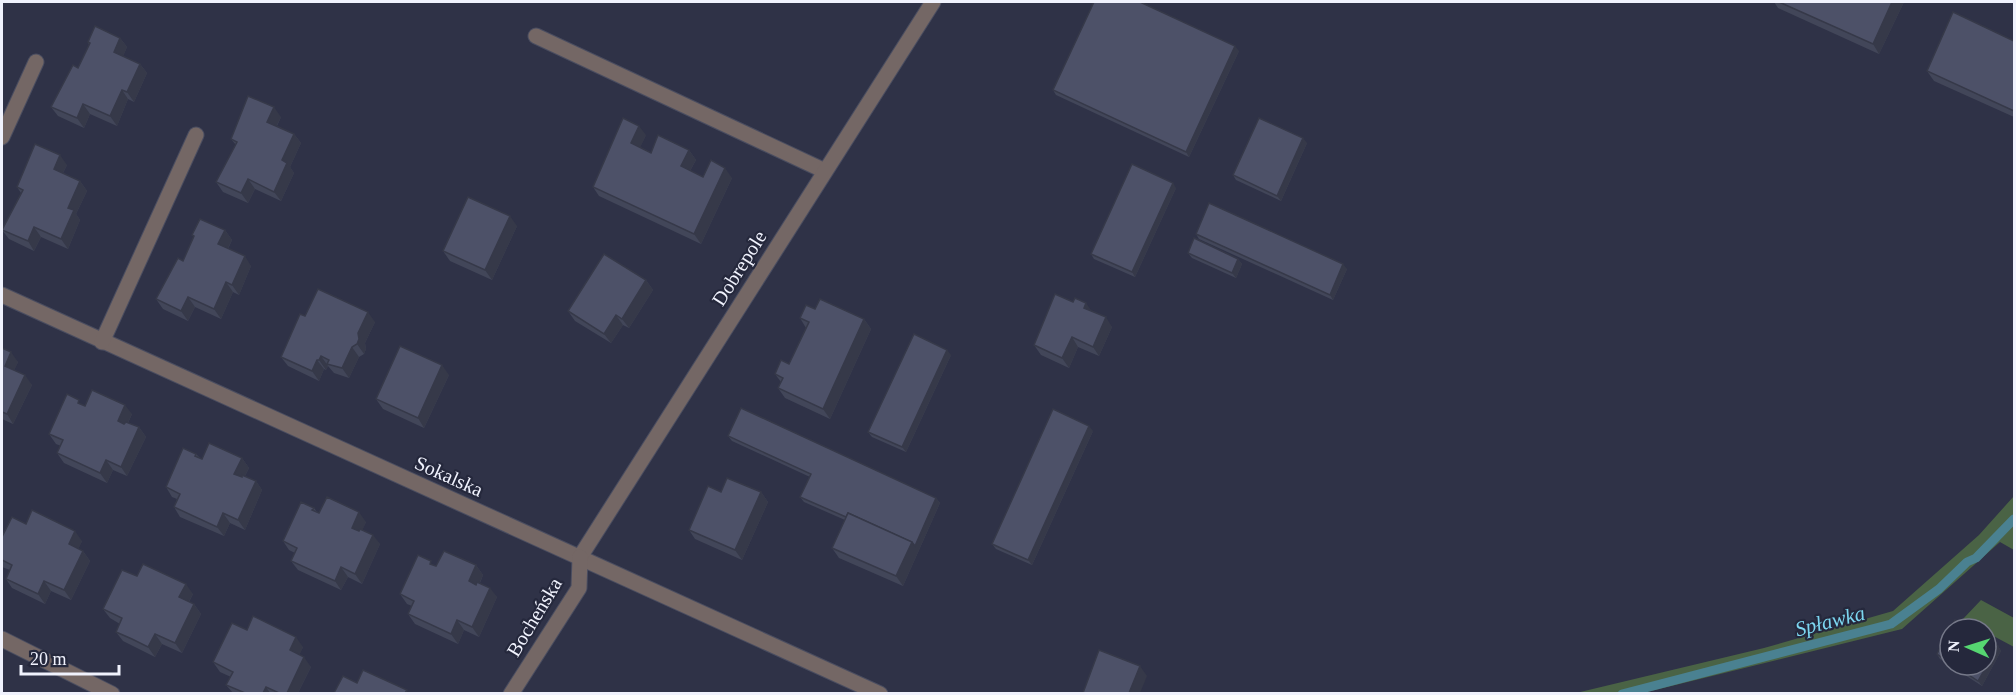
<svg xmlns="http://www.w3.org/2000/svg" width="2016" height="695" viewBox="0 0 2016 695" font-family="'Times New Roman',serif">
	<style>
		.green { fill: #4a6345 }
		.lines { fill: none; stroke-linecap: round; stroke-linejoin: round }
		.stream { stroke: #4a8191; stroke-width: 9 }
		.minor-casing { stroke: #4a4d60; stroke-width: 17 }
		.minor { stroke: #746765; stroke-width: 15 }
		.wall { fill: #424659 }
		.shaded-wall { fill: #363949 }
		.building { fill: #4d5168; stroke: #363949; stroke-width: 1.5 }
		.labels { text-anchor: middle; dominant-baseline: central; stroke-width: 4.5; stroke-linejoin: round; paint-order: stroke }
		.street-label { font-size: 20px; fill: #f0f2fd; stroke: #25283c }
		.water-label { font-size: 21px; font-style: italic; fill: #7cd6f0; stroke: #25283c }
	</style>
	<rect width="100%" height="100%" fill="#2f3247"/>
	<!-- green -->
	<g class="green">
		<polygon points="2014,496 2014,550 2000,542 1902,629 1643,693 1576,693 1764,648 1893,611 1979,535"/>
		<polygon points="1981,600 2014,618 2014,647 1986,632 1986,629 1981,629 1963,619"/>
	</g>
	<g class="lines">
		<!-- stream -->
		<polyline class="stream" points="1622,694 1891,624 1939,589 1967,562 1976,558 2014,519"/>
		<!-- minor casing -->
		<g class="minor-casing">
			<g id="minor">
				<polyline points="536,36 825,171"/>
				<polyline points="2,137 36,62"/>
				<polyline points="2,295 880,694"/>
				<polyline points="102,342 196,135"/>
				<polyline points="580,557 933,2"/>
				<polyline points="2,639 112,694"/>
				<polyline points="511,694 579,588 580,557"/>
			</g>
		</g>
		<!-- minor -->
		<use href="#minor" class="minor"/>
	</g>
	<!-- wall -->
	<g class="wall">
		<polygon points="1774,2 1904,2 1879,54 1778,8"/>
		<polygon points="120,38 127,47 123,56 140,64 147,73 134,102 128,99 117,126 90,114 84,128 58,116 51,107 78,68 89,45 88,42"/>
		<polygon points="2014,41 2014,117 1934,81 1927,71"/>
		<polygon points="1239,51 1189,157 1056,95 1053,90"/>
		<polygon points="281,117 277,126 294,134 301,143 290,167 294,173 281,201 255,189 248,203 223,192 216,182 236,145 231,139"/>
		<polygon points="646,135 640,147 651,153 689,150 696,160 690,171 703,177 732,178 701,244 599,196 593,187"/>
		<polygon points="1307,143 1281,201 1236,180 1233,175"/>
		<polygon points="67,165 63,173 80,181 87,191 76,214 80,220 68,249 41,237 34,251 9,239 2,230 21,193 17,187"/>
		<polygon points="1176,188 1135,277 1094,259 1091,254"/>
		<polygon points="517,226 492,280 450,261 443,251"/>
		<polygon points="225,230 232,240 228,249 251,266 239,295 233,292 221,319 195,307 188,321 163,309 156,299 183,261 194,237 192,235"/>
		<polygon points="1196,234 1347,269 1333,300 1199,239"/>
		<polygon points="1188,253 1238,259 1242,264 1236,278 1192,258"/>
		<polygon points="646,280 653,290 629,328 623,325 611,343 575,321 568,311"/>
		<polygon points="815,309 864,319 871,329 830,419 785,398 778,388 781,382 775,374 789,364 806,328 800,318"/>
		<polygon points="1092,311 1112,327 1099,356 1078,347 1069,368 1041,355 1034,345"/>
		<polygon points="305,316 375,322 365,343 366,349 364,354 359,357 349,378 334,373 328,366 326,370 324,369 319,381 288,366 281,357"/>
		<polygon points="2,348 18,362 14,370 32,385 13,424 2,419"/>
		<polygon points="951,355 906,452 872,437 868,432"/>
		<polygon points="449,375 424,428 383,409 376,399"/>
		<polygon points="83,405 132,414 128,423 139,427 146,437 127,476 113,470 107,483 64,463 57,453 61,446 56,444 49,434"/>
		<polygon points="1093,431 1032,565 996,549 992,544"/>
		<polygon points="728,436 936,498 940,503 903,586 839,558 832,548 845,520 804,502 800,497 810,477 732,441"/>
		<polygon points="196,454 200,458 202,459 242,458 249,468 245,476 256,481 262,490 245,530 230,523 224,536 180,517 174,507 177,499 172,497 166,487"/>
		<polygon points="721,492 761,492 768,502 742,560 695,539 689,530"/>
		<polygon points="314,508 317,512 319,513 366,522 362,530 380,544 362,584 348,577 341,590 298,570 291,561 295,553 289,550 283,541"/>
		<polygon points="26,524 82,541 78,549 83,551 90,561 71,600 51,591 45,604 12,588 6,579 10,570 2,567 2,537"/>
		<polygon points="434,565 436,566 476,565 483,575 480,583 497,597 479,637 464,630 458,644 415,624 408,614 412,606 407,604 400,594"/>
		<polygon points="137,576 193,594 189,602 194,604 201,614 182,653 162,644 155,657 123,641 116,632 120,624 110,618 103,609"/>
		<polygon points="1950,629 1950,665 1986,665 1998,646 2001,651 1982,686 1940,659 1937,654"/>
		<polygon points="247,630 303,647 299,655 311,667 298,693 233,693 226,685 231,677 220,672 213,662"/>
	</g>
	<!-- shaded-wall -->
	<g class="shaded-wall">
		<polygon points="1892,2 1904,2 1879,54 1873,44"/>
		<polygon points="120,38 127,47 121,61 114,52"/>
		<polygon points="1235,46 1239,51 1189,157 1186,152"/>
		<polygon points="140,64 147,73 134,102 127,92"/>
		<polygon points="122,90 128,99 117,126 110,116"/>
		<polygon points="83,104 90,114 84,128 77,118"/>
		<polygon points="274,107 281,117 274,131 267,122"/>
		<polygon points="639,126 646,135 638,152 631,143"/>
		<polygon points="294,134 301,143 290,167 294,173 281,201 274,192 282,160"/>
		<polygon points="1303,138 1307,143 1281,201 1277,196"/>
		<polygon points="689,150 696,160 687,176 681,166"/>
		<polygon points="60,155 67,165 60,179 54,169"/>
		<polygon points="725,168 732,178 701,244 694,234"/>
		<polygon points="248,179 255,189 248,203 241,193"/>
		<polygon points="80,181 87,191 76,214 80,220 68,249 61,239 68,208"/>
		<polygon points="1173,183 1176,188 1135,277 1132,272"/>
		<polygon points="510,216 517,226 492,280 485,270"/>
		<polygon points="34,227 41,237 34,251 28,241"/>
		<polygon points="225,230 232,240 225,254 218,244"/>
		<polygon points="245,256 251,266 239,295 232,285"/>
		<polygon points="1238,259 1242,264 1236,278 1232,273"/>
		<polygon points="1343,264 1347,269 1333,300 1330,295"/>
		<polygon points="646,280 653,290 629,328 622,319"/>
		<polygon points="226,282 233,292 221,319 214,309"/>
		<polygon points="188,297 195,307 188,321 181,311"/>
		<polygon points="1086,303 1093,313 1084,308"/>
		<polygon points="368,312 375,322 365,343 366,349 364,354 357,344 358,333"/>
		<polygon points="616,315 623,325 611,343 604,334"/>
		<polygon points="1106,317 1112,327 1099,356 1093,347"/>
		<polygon points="864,319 871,329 830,419 823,409"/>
		<polygon points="1072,337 1078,347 1069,368 1062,358"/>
		<polygon points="352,347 359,357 349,378 342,368"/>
		<polygon points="947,350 951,355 906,452 902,447"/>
		<polygon points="11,352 18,362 12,375 5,366"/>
		<polygon points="321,356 328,366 326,370 319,360"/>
		<polygon points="317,360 324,369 319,381 312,371"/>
		<polygon points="442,365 449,375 424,428 418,418"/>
		<polygon points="25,375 32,385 13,424 7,414"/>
		<polygon points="125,405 132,414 124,431 118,421"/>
		<polygon points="1089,426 1093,431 1032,565 1028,560"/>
		<polygon points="139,427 146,437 127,476 121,467"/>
		<polygon points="242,458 249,468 241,484 234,474"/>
		<polygon points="106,460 113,470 107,483 100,473"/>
		<polygon points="256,481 262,490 245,530 238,520"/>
		<polygon points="761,492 768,502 742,560 735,550"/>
		<polygon points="936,498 940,503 903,586 896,576 912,542"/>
		<polygon points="359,512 366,522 359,538 352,528"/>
		<polygon points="223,513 230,523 224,536 217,527"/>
		<polygon points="75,531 82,541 76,554 69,544"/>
		<polygon points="373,535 380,544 362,584 355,574"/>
		<polygon points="83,551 90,561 71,600 64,590"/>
		<polygon points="476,565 483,575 476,591 469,581"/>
		<polygon points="341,567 348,577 341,590 335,581"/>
		<polygon points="44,581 51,591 45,604 38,594"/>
		<polygon points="186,584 193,594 186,607 179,597"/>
		<polygon points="490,588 497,597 479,637 472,627"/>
		<polygon points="194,604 201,614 182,653 175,643"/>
		<polygon points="457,620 464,630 458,644 451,634"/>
		<polygon points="155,634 162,644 155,657 148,647"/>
		<polygon points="296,637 303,647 297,660 290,650"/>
		<polygon points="1998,646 2001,651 1982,686 1978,681"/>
		<polygon points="304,657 311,667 298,693 287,693"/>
		<polygon points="1140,666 1147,676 1140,693 1129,693"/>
		<polygon points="266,687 270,693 263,693"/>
	</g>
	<!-- building -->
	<g class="building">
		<polygon points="1094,2 1140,2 1235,46 1186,152 1053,90"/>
		<polygon points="1779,2 1892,2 1873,44"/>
		<polygon points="1953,12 2014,41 2014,111 1927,71"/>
		<polygon points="95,26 120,38 114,52 140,64 127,92 122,90 110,116 83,104 77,118 51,107 73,65 78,68 90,43 88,42"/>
		<polygon points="248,96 274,107 267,122 294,134 282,160 287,163 274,192 248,179 241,193 216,182 237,142 231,139"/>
		<polygon points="623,118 639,126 631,143 651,153 658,135 689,150 681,166 703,177 711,160 725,168 694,234 593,187"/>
		<polygon points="1259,118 1303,138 1277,196 1233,175"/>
		<polygon points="35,144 60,155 54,169 80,181 68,208 74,210 61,239 34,227 28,241 2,230 23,190 17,187"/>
		<polygon points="1132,164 1173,183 1132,272 1091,254"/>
		<polygon points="468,197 510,216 485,270 443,251"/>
		<polygon points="1209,203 1343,264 1330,295 1196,234"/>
		<polygon points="200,219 225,230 218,244 245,256 232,285 226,282 214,309 188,297 181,311 156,299 178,258 183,261 194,236 192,235"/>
		<polygon points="1194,238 1238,259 1232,273 1188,253"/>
		<polygon points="604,254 646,280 622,319 616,315 604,334 568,311"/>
		<polygon points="318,289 368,312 358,333 359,339 357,344 352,347 342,368 327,364 329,360 321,356 319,360 317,360 312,371 281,357 300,314 305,316"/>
		<polygon points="1055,294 1073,302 1075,298 1086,303 1084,308 1106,317 1093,347 1072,337 1062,358 1034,345"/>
		<polygon points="820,299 864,319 823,409 778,388 783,378 775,374 781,360 789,364 809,322 800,318 806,305 815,309"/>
		<polygon points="914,334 947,350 902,447 868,432"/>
		<polygon points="400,346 442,365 418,418 376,399"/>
		<polygon points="2,348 11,352 5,366 25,375 7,414 2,412"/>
		<polygon points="92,390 125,405 118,421 124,424 126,422 139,427 121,467 106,460 100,473 57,453 63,440 49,434 67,394 79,400 78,403 85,406"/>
		<polygon points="741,408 936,498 915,546 912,542 848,513 846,517 800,497 811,474 728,436"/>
		<polygon points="1053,409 1089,426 1028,560 992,544"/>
		<polygon points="209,443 242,458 234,474 242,477 242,475 256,481 238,520 223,513 217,527 174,507 180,494 166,487 183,448 196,454 195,456 202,459"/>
		<polygon points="727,478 761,492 735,550 689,530 708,486 721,492"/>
		<polygon points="327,497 359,512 352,528 359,531 360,529 373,535 355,574 341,567 335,581 291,561 297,548 283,541 301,502 314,508 312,510 319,513"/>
		<polygon points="32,510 75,531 69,544 83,551 64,590 44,581 38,594 6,579 12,565 2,560 2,537 12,517 26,524"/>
		<polygon points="848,513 912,542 896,576 832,548"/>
		<polygon points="444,551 476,565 469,581 476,585 477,582 490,588 472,627 457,620 451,634 408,614 414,601 400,594 418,555 431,561 430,564 436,566"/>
		<polygon points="143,564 186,584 179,597 194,604 175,643 155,634 148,647 132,639 116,632 122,618 103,609 122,570 137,576"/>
		<polygon points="253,616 296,637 290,650 304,657 287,693 279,693 266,687 263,693 245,693 226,685 233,672 213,662 232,623 247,630"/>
		<polygon points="1955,620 1970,629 1950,629"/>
		<polygon points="1950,629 1950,663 1937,654"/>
		<polygon points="1986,639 1998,646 1978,681 1954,665 1986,665"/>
		<polygon points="1099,650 1140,666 1129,693 1083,693"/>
		<polygon points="363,670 407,690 405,693 334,693 343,676 357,683"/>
	</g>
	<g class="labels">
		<!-- street labels -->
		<g class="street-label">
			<text transform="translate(739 268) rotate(-58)">Dobrepole</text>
			<text transform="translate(449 476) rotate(24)">Sokalska</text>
			<text transform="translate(534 617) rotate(-59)">Bocheńska</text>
		</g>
		<!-- water labels -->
		<g class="water-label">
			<text transform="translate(1830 621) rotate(-14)">Spławka</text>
		</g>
	</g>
	<!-- border -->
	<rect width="2016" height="695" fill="none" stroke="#f0f2fd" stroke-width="6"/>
	<!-- north arrow -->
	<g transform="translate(1968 647) rotate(273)"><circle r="28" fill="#25283c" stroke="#767989" stroke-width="1.5"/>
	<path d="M0-4.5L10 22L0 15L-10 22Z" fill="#56d671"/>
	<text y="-9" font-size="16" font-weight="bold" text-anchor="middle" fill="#f0f2fd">N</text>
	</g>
	<!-- scale -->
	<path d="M21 665v9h98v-9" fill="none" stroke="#f0f2fd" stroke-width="3"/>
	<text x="30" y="665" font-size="18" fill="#f0f2fd" stroke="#25283c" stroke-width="4.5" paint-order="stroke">20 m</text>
</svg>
